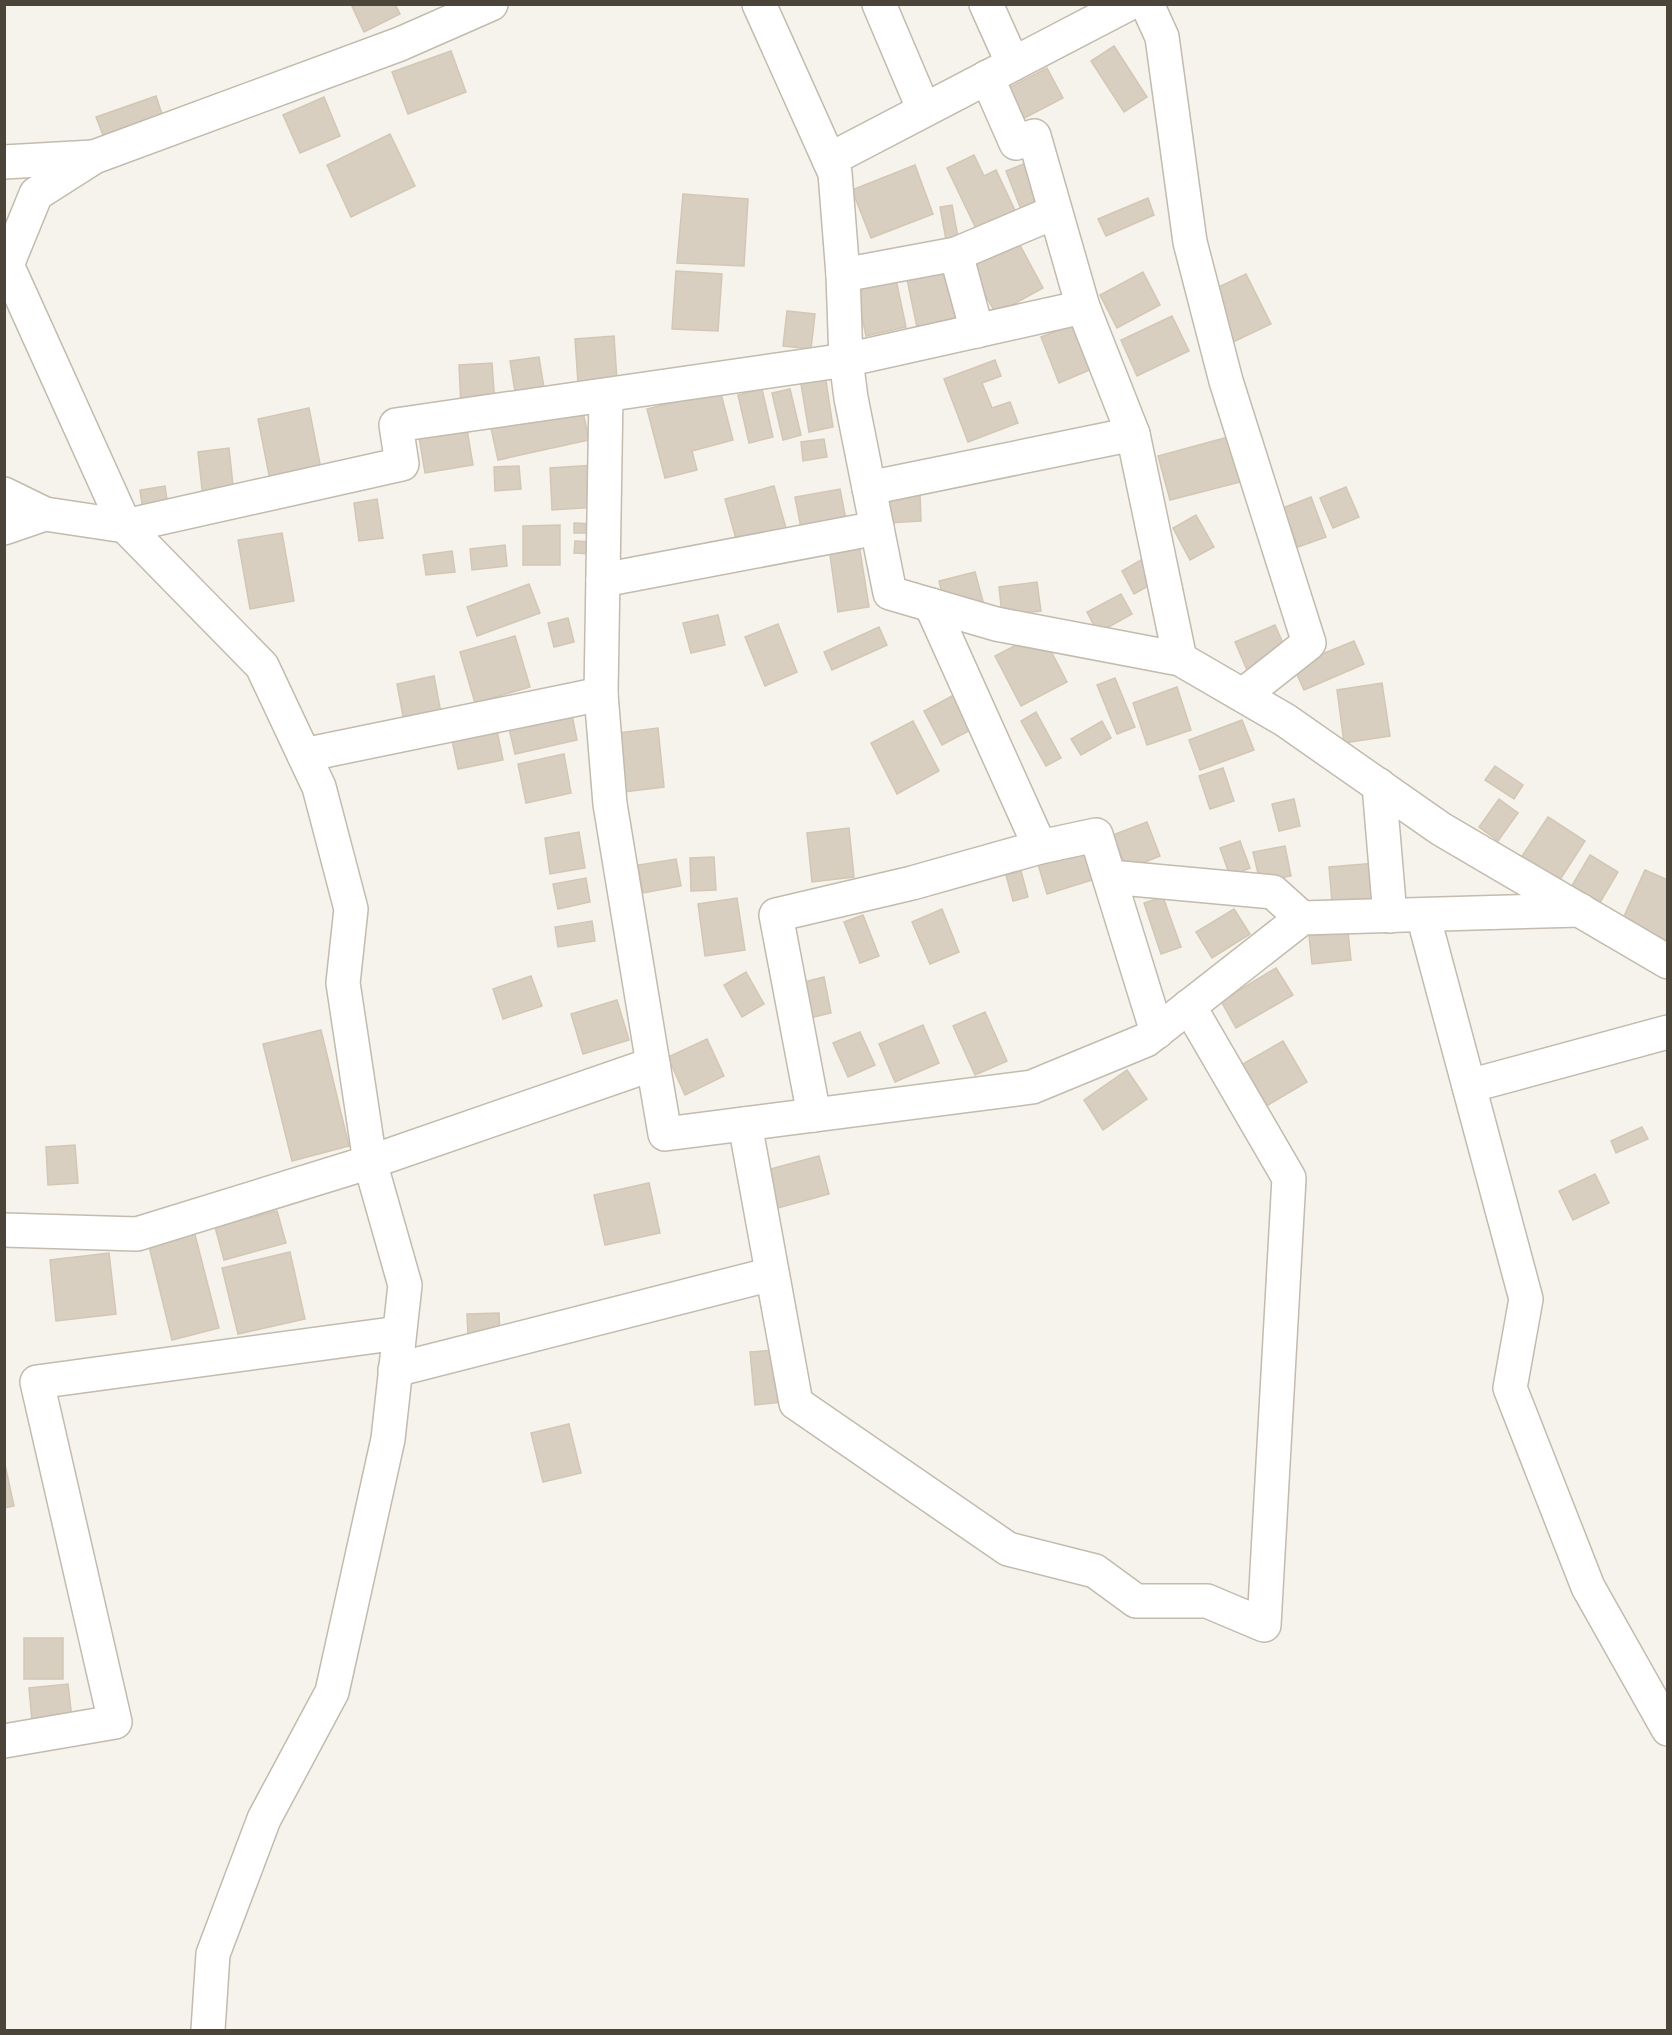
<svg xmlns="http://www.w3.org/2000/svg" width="1672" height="2035" viewBox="0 0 1672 2035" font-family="'Exo 2',sans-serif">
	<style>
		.building { fill: #d8cfc1; stroke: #d3c7b4; stroke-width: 1.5 }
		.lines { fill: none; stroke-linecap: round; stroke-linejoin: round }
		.minor-casing { stroke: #c2bbae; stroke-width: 36 }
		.minor { stroke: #fff; stroke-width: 33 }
	</style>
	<rect width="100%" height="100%" fill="#f6f3ec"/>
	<!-- building -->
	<g class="building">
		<polygon points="351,4 395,4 400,14 364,32"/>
		<polygon points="1114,46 1147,97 1124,112 1091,61"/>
		<polygon points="451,51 466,92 408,114 392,72"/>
		<polygon points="1047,68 1063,98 1017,122 1001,92"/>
		<polygon points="156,96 162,114 103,135 96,117"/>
		<polygon points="324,97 340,136 300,153 283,115"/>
		<polygon points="390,134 415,186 351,217 327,165"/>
		<polygon points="974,155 984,176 996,170 1019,219 980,237 947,168"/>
		<polygon points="1026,163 1042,204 1022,212 1006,171"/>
		<polygon points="915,165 933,214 871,238 852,190"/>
		<polygon points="683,194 748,199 744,266 677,263"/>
		<polygon points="1148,198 1154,215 1106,236 1098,219"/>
		<polygon points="952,205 960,248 948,251 940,207"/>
		<polygon points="1015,236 1043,288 996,314 967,263"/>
		<polygon points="676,271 722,274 718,331 672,329"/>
		<polygon points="948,271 957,319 917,327 907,279"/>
		<polygon points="1143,272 1160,305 1117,328 1100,295"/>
		<polygon points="1246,274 1271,324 1229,344 1204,294"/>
		<polygon points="895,275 906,327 866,336 855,283"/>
		<polygon points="787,311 815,314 811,349 783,346"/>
		<polygon points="1172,316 1189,351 1137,376 1121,340"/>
		<polygon points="1077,323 1094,368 1059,383 1041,337"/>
		<polygon points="614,336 617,380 578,383 575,339"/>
		<polygon points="539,357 545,394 516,398 510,361"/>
		<polygon points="995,360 1001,376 982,383 992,408 1010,402 1018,423 968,442 944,379"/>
		<polygon points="492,363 495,405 461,407 459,365"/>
		<polygon points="825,374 833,427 809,432 800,378"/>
		<polygon points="762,389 773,437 749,443 738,395"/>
		<polygon points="790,389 801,435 783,440 772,393"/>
		<polygon points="720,390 733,440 692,451 697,470 665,478 647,409"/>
		<polygon points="582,407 589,440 498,460 491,428"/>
		<polygon points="309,408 322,474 271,485 258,419"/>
		<polygon points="467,429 473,465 425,473 419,437"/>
		<polygon points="1232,436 1244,481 1170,500 1158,456"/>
		<polygon points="824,439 827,457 803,461 801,442"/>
		<polygon points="229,448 235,504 204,508 198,452"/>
		<polygon points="595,465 597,507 552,510 550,468"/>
		<polygon points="519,466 521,489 495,491 494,467"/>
		<polygon points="165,486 169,514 144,518 140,490"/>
		<polygon points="774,486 788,535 739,550 725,499"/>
		<polygon points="1346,487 1359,517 1333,528 1320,498"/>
		<polygon points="840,489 847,525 802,533 795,497"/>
		<polygon points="920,494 921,521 886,523 885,496"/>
		<polygon points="1311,497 1326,537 1298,547 1283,508"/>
		<polygon points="377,499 383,538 359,541 354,503"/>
		<polygon points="1196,515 1214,547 1190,560 1173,528"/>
		<polygon points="574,523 595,524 595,533 574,533"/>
		<polygon points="560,525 560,565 523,565 523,526"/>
		<polygon points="282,533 294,601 250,609 238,540"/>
		<polygon points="575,541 593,542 593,554 574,553"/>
		<polygon points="859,544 869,607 838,612 829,548"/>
		<polygon points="505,545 507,566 472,570 470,549"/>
		<polygon points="452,551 455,572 426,575 423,555"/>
		<polygon points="1146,557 1159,580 1134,594 1122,571"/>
		<polygon points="975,572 984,605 947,615 939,581"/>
		<polygon points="1037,582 1041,611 1002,615 999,587"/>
		<polygon points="529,584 540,613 477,636 467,607"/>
		<polygon points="1121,594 1132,614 1098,633 1087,612"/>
		<polygon points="718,615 725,645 691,653 683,623"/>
		<polygon points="568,618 574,642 554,647 548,623"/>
		<polygon points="778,624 797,672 765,686 745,637"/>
		<polygon points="1275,625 1287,652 1247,670 1235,642"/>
		<polygon points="879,627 887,645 832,670 824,652"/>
		<polygon points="1041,632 1067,682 1021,706 995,656"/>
		<polygon points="515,636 530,687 475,703 460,652"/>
		<polygon points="1354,641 1364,664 1304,690 1293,666"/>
		<polygon points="434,676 441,713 404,721 397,684"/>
		<polygon points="1115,678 1135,727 1117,734 1097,685"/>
		<polygon points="1382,683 1390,736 1344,743 1337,690"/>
		<polygon points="1177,687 1191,730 1147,745 1133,703"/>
		<polygon points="963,690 982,724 942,745 924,711"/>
		<polygon points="571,710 577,740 515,754 508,724"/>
		<polygon points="1036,712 1061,758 1046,766 1021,721"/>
		<polygon points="1242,720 1254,750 1200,770 1189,740"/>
		<polygon points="495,721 503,760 458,769 450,730"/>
		<polygon points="913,721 939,771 897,794 871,743"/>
		<polygon points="1102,721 1111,738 1081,755 1071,739"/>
		<polygon points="658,728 664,787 616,793 610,734"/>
		<polygon points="564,754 571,793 526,803 518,764"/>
		<polygon points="1495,766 1523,785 1514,799 1485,780"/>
		<polygon points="1223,768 1234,801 1210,809 1199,776"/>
		<polygon points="1294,799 1300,826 1279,831 1272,804"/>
		<polygon points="1499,799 1518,813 1498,841 1479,827"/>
		<polygon points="1548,817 1585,841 1556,886 1518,862"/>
		<polygon points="1147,822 1160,856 1127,869 1113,835"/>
		<polygon points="849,828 854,877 812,882 807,833"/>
		<polygon points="579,832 585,868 550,874 545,838"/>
		<polygon points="1240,841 1250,868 1230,876 1220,848"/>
		<polygon points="1285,846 1291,876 1260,882 1253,852"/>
		<polygon points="1083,848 1092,880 1047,894 1037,861"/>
		<polygon points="1590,855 1618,872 1595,911 1567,894"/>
		<polygon points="714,857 716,890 691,891 690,858"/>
		<polygon points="676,859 681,886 643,893 638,865"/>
		<polygon points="1376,863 1379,898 1332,902 1329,867"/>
		<polygon points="1645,870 1668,880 1668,945 1621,923"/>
		<polygon points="1021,871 1028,897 1013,901 1006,875"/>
		<polygon points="586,878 590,902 558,909 553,884"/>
		<polygon points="1163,897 1181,947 1161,954 1144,903"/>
		<polygon points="737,898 745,950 705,956 698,904"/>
		<polygon points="942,909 959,952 930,964 912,922"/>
		<polygon points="1234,909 1250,934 1212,958 1196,932"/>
		<polygon points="863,915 879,956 860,963 844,922"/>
		<polygon points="592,921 595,941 558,947 555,927"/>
		<polygon points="1348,932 1351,960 1312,964 1309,936"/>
		<polygon points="1276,968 1293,995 1236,1028 1221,1001"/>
		<polygon points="746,972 764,1004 742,1017 724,985"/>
		<polygon points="531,976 542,1006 503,1019 493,989"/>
		<polygon points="824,977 831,1013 810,1018 804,982"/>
		<polygon points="617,1000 629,1040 583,1054 571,1014"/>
		<polygon points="985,1012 1007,1061 975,1075 953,1026"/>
		<polygon points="923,1025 939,1063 895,1082 879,1044"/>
		<polygon points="321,1030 349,1146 292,1161 263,1044"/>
		<polygon points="860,1032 875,1065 848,1077 833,1043"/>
		<polygon points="707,1039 724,1076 685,1095 668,1057"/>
		<polygon points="1283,1041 1307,1082 1258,1111 1234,1069"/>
		<polygon points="1127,1070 1147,1099 1103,1130 1084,1100"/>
		<polygon points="1642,1127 1648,1139 1616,1153 1611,1141"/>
		<polygon points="75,1145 78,1183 48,1185 46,1147"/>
		<polygon points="819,1156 829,1194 774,1209 763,1171"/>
		<polygon points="1595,1174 1609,1203 1573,1220 1559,1191"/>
		<polygon points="649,1183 660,1233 605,1245 594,1195"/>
		<polygon points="277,1211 286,1243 224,1260 215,1227"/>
		<polygon points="194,1231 219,1328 172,1340 148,1242"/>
		<polygon points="290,1252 305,1319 238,1334 222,1268"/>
		<polygon points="109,1253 116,1314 56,1321 50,1260"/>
		<polygon points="499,1313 500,1334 468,1335 467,1314"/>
		<polygon points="776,1350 782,1402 755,1405 750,1352"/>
		<polygon points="569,1424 581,1473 543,1482 531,1433"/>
		<polygon points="4,1460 14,1506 4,1508"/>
		<rect x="24" y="1638" width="39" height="41"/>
		<polygon points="68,1684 73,1727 33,1732 29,1688"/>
	</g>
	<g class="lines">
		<!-- minor casing -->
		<g class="minor-casing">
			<g id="minor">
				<polyline points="759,4 835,173 843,275 846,360 851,398 890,593 996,624 1180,659 1285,720 1441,829 1668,962"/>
				<polyline points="879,4 924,110"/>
				<polyline points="986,4 1013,64"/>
				<polyline points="1147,4 1162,37 1190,242 1226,381 1309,643 1243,695"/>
				<polyline points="829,160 1128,4"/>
				<polyline points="4,162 93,157"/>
				<polyline points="843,275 956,254"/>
				<polyline points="1083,307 1133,434"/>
				<polyline points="977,331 956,254 1055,212"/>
				<polyline points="606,395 601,694 610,804 653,1064 370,1162 343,983 351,909 319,787 262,666 125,526 402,464 396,425 846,360 1083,307 1034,136 1016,143 987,77"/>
				<polyline points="869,488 1133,434 1180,659"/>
				<polyline points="4,494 45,514"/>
				<polyline points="125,526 7,265 36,194 94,157 400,44 491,4"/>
				<polyline points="4,528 45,514 125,526"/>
				<polyline points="603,580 877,528"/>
				<polyline points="931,605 1040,847 1096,835 1157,1032"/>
				<polyline points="304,755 601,694"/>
				<polyline points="1379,785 1390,916"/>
				<polyline points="1110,877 1273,892 1302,918"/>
				<polyline points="1423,915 1526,1299 1510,1388 1588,1587 1668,1729"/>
				<polyline points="653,1064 665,1134 1032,1087 1146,1040 1302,918 1580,910"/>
				<polyline points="1469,1086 1668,1032"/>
				<polyline points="814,1115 776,915 912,883 1040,847"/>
				<polyline points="745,1124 796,1403 1008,1549 1095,1571 1136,1601 1207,1601 1264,1625 1289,1178 1189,1006"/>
				<polyline points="4,1230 137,1234 370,1162 405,1285 388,1439 332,1692 264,1819 213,1954 208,2030"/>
				<polyline points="395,1370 772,1274"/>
				<polyline points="4,1741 115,1722 37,1382 399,1333"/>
			</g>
		</g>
		<!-- minor -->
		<use href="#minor" class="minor"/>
	</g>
	<!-- border -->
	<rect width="1672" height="2035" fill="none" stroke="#4b4439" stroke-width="12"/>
</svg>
